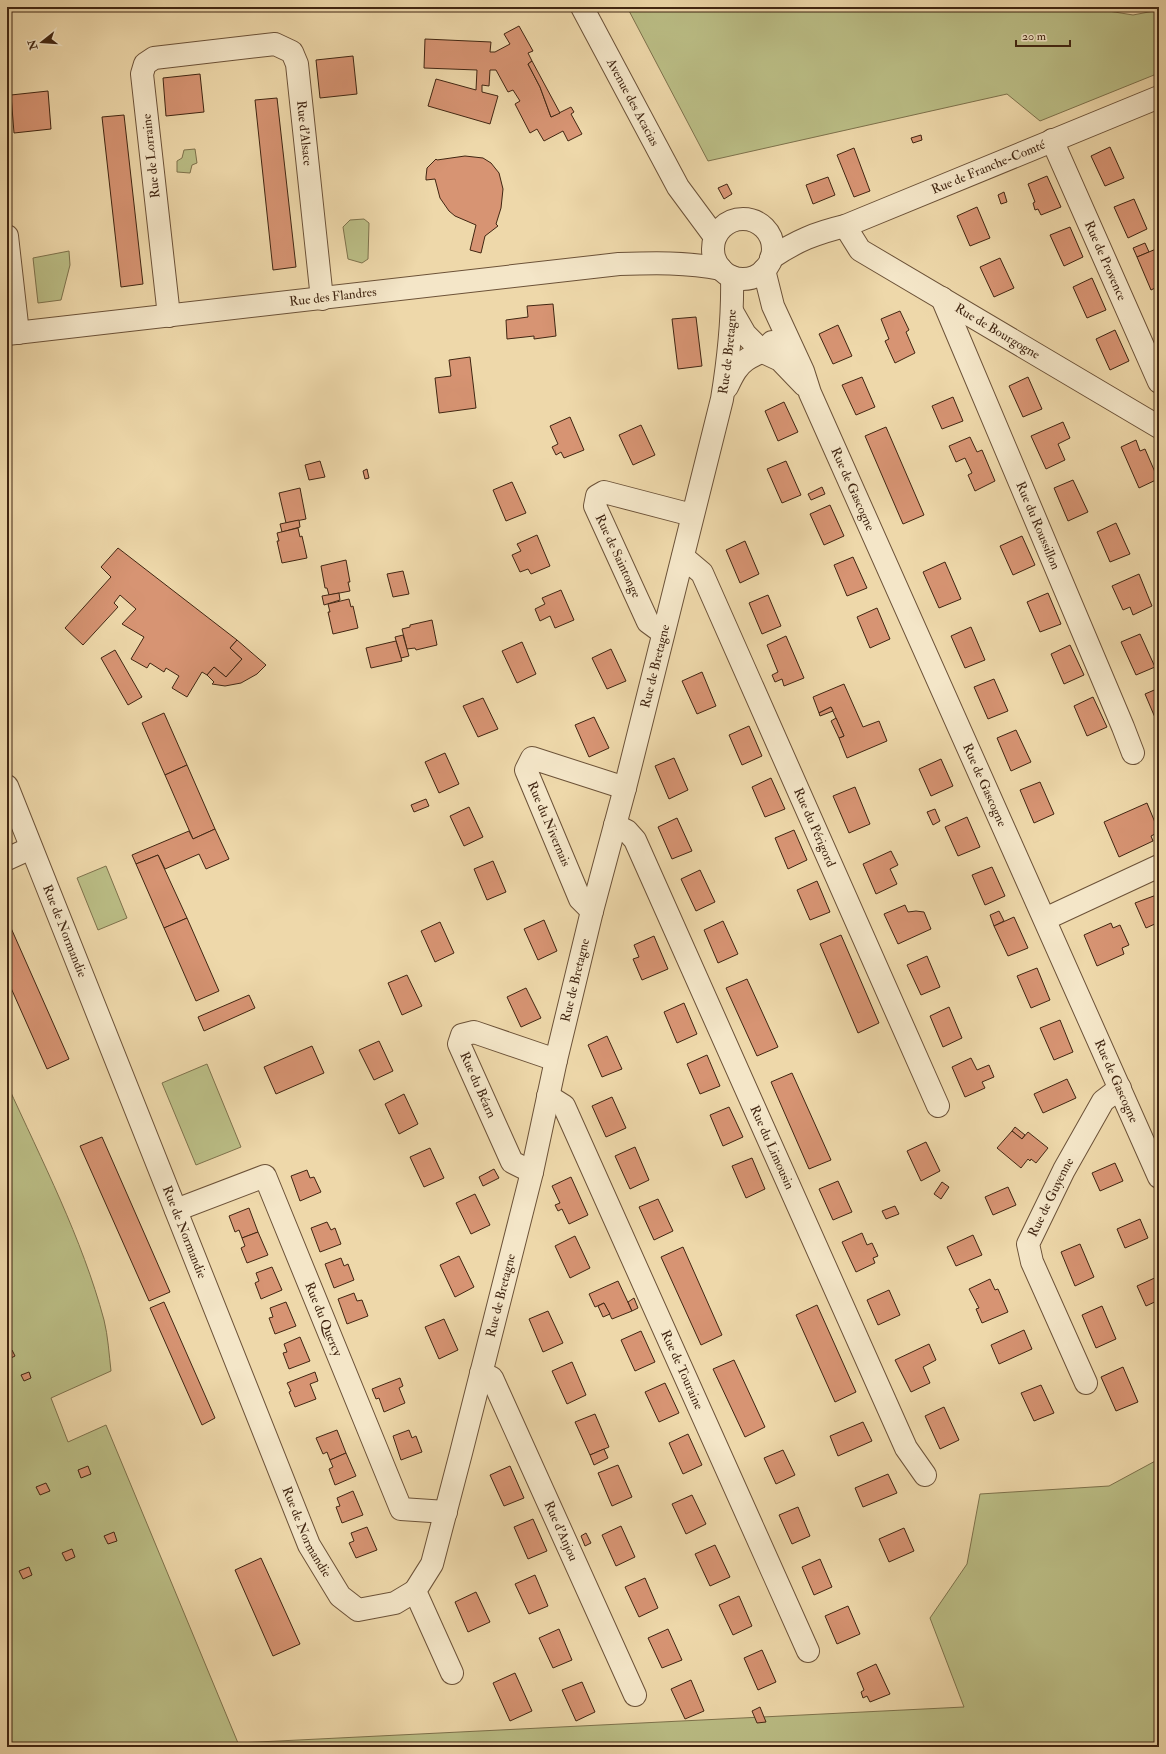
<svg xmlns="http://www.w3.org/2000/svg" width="1166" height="1754" viewBox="0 0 1166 1754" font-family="'IM FELL Double Pica',serif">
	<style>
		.green { fill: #bbbe86; stroke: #7e724c }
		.building { fill: #d79473; stroke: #412612 }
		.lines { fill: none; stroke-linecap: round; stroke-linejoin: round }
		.minor-casing { stroke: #6c5238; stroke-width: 24 }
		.minor { stroke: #f4e6c8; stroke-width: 22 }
		.labels { text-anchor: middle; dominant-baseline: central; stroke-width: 3.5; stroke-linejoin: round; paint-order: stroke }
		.street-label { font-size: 13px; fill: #412612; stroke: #f4e6c8 }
	</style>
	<rect width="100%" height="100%" fill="#eed8aa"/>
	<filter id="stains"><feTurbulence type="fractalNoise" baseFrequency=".005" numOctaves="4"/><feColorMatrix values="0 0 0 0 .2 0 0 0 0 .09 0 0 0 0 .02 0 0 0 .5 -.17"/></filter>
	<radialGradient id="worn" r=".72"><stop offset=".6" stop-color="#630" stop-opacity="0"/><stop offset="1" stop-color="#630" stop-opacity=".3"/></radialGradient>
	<!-- green -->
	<g class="green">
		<polygon points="627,7 1084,7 1133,15 1159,10 1159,73 1040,121 1007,94 708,161"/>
		<polygon points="195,149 197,163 192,165 190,173 177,172 177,161 182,158 184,150"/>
		<polygon points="364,219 369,223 368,259 362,263 348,259 343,227 350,220"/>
		<polygon points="69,251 70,265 61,300 38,303 33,258"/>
		<polygon points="106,866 127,918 98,930 77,878"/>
		<polygon points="207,1064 241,1147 196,1165 162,1083"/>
		<path d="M 7,1084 C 42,1161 82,1238 104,1320 C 108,1336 109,1354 111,1371 L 51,1398 L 68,1442 L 106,1425 L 238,1743 L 964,1707 L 930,1618 L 967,1564 L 980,1494 L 1109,1486 L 1159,1459 L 1159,1747 L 7,1747 Z"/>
	</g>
	<!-- building -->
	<g class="building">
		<polygon points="519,26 533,51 528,53 532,61 528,64 540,87 551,117 571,107 574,112 571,114 582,134 568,141 563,131 544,141 537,129 530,133 515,104 520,101 513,90 508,92 496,70 490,70 489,86 482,85 482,92 498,96 490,124 428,106 436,79 476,90 477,70 424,68 425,39 491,42 490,52 495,52 510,44 504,34"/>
		<polygon points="353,56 357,94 320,98 316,60"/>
		<polygon points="532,61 560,113 551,117 540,87 528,64"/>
		<polygon points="200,74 204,112 166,116 163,78"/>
		<polygon points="48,91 51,129 14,133 11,95"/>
		<polygon points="277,98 296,267 273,270 255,100"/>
		<polygon points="124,115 143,284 121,287 102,117"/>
		<polygon points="921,135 922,140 913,143 911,138"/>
		<polygon points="1110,147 1124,178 1105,186 1091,156"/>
		<polygon points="854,148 870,191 854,197 837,155"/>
		<polygon points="465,156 483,158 491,163 499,173 503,189 501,208 496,224 498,226 485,236 481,253 470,250 476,225 455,216 449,211 440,198 435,179 426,180 426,177 427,168 436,159 437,160"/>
		<polygon points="1047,176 1061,207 1041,215 1038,209 1035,210 1033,203 1035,202 1028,184"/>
		<polygon points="828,177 835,195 813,204 806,185"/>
		<polygon points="727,184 732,194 724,199 718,188"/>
		<polygon points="1004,192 1007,202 1001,204 998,195"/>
		<polygon points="1134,199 1147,229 1128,238 1114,207"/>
		<polygon points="977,207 990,238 970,246 957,216"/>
		<polygon points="1070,227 1083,257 1064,266 1050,235"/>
		<polygon points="1145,243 1149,252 1137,257 1133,248"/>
		<polygon points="1156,249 1159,256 1159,286 1151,290 1137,257"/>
		<polygon points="1000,258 1014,288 994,297 980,267"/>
		<polygon points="1092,278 1106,310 1087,318 1073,287"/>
		<polygon points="553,304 556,336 534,339 534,336 507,339 506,320 528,317 527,306"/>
		<polygon points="900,311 909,330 906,332 915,353 895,363 885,341 889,339 881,319"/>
		<polygon points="696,317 702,366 678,369 672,319"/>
		<polygon points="838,325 852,356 833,364 819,334"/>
		<polygon points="1115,330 1129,361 1110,370 1096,339"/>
		<polygon points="470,357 476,408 439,413 435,378 451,376 449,360"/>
		<polygon points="862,377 875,407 856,415 842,385"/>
		<polygon points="1028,377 1042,409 1023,417 1009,386"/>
		<polygon points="953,397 963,421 942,429 932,406"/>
		<polygon points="784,402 798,432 778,441 765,411"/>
		<polygon points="570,417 584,450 564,458 561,452 556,455 552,447 558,444 550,426"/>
		<polygon points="1063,422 1070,438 1058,444 1065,460 1046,469 1031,436"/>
		<polygon points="641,425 655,455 633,465 619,435"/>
		<polygon points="886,427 924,515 903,524 865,436"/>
		<polygon points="970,437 977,452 982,450 995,481 975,491 968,475 972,473 965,458 956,462 949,446"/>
		<polygon points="1136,440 1140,451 1145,449 1158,479 1139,488 1121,447"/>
		<polygon points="320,461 325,477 309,480 305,465"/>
		<polygon points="786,461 801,495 782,503 767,469"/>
		<polygon points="367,469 369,478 365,479 363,471"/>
		<polygon points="1073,480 1088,512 1068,521 1054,488"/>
		<polygon points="512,482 526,513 506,521 493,490"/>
		<polygon points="822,487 825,494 811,500 808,494"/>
		<polygon points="300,488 306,519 286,523 279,493"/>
		<polygon points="830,505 844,536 824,545 810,514"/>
		<polygon points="299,520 300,527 282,532 280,524"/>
		<polygon points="1116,523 1130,554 1110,562 1097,532"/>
		<polygon points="298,528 300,537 302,536 307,558 282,563 277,541 279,541 277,533"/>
		<polygon points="537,535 550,566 531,574 528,569 520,572 512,555 521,551 517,544"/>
		<polygon points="1022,536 1035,565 1013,575 1000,546"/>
		<polygon points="745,541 759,574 740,583 726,550"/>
		<polygon points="118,548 237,640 230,648 242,659 226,677 214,667 207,675 202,672 187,697 172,688 179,676 166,668 164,672 150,663 147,668 131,659 144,637 122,624 136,609 120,595 114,603 118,607 83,645 65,628 111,577 101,567"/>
		<polygon points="853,557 867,588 847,596 834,565"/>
		<polygon points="346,560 350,582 348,582 350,591 329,595 327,588 325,588 321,566"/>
		<polygon points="945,562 961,599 939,608 923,572"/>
		<polygon points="403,571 409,594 393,597 387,574"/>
		<polygon points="1139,574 1152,606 1133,615 1130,607 1123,610 1112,586"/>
		<polygon points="561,590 574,620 555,628 550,616 540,621 535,609 545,604 542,598"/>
		<polygon points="339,593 340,600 324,605 322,596"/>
		<polygon points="1048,593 1061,624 1040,632 1027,602"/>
		<polygon points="768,595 781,626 762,634 749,603"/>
		<polygon points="349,599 351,607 353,606 358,628 333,634 328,612 330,612 328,604"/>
		<polygon points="877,608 890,639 870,648 857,617"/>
		<polygon points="432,620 437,645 416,650 415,648 407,649 402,629 410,627 410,625"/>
		<polygon points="971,627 985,660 965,668 951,636"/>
		<polygon points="1140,634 1155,667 1136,675 1121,642"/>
		<polygon points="403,635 409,656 401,658 395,637"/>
		<polygon points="786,636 804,678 784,686 782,679 775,682 772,675 778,672 767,645"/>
		<polygon points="237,640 266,665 257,674 241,683 225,686 212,684 214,682 207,675 214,667 226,677 242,659 230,648"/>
		<polygon points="396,641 402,661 371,668 366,648"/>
		<polygon points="522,642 536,674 517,683 502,651"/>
		<polygon points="1070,645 1084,675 1064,684 1051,654"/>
		<polygon points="611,649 626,681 607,689 592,658"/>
		<polygon points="115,650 142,697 128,705 101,658"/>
		<polygon points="702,672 716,706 697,714 682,681"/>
		<polygon points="994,679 1008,711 988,719 974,687"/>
		<polygon points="844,684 863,727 879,721 887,741 847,758 839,738 844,736 831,707 819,713 813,697"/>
		<polygon points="1159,688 1159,727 1145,694"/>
		<polygon points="1093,697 1107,727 1087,736 1074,706"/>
		<polygon points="483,698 498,729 478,737 463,706"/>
		<polygon points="831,707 833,711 820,716 819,713"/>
		<polygon points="164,713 187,765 165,775 142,723"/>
		<polygon points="594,717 609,748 589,757 575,725"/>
		<polygon points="836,718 844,736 839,738 831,721"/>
		<polygon points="749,726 762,756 742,765 729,735"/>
		<polygon points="1016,730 1031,762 1011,771 997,738"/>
		<polygon points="445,753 459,784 439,793 425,762"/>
		<polygon points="674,758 688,790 669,799 655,766"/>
		<polygon points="941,759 953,786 931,796 919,769"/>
		<polygon points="187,765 215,829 193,839 165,775"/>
		<polygon points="771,778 785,809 765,817 752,787"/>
		<polygon points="1040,782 1054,814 1034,823 1020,790"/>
		<polygon points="855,787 870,824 849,833 833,796"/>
		<polygon points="426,799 429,806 414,812 411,805"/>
		<polygon points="1147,803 1159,832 1151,836 1153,841 1119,857 1104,822"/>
		<polygon points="469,807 483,837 464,846 450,816"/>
		<polygon points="935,809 940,821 933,825 927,812"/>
		<polygon points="967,817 980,847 958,856 945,827"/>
		<polygon points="677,818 692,851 672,859 658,827"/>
		<polygon points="215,829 229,859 206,869 199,854 165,869 158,855 136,864 132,855 189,831 193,839"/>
		<polygon points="794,830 807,860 788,869 775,838"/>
		<polygon points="891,851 898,865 890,869 897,884 876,894 863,864"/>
		<polygon points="158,855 187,918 164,928 136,864"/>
		<polygon points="493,861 506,892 487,900 474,869"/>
		<polygon points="992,867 1005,896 985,905 972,875"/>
		<polygon points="700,870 715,902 696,911 681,879"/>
		<polygon points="817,881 830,912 810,920 797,890"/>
		<polygon points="1159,894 1159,919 1156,920 1157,923 1146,928 1135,903"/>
		<polygon points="905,905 908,912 916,911 924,912 931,929 898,944 884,914"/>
		<polygon points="999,911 1004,921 994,926 990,915"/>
		<polygon points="1014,917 1028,948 1008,956 994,926"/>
		<polygon points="187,918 219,991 196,1001 164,928"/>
		<polygon points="7,919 69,1059 47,1069 7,979"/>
		<polygon points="544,920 557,951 538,960 524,929"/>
		<polygon points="723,921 738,954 718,963 704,930"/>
		<polygon points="440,922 454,953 435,962 421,931"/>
		<polygon points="1111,923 1113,928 1120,925 1129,945 1122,948 1124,954 1097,966 1084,935"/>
		<polygon points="841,935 879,1023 858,1033 820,944"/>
		<polygon points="654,936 668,969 642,980 633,959 639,957 634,945"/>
		<polygon points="927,956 940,987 921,995 907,965"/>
		<polygon points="1037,968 1050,1000 1031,1008 1017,976"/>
		<polygon points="407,975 422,1006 402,1015 388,983"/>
		<polygon points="747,979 778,1047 757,1056 726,988"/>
		<polygon points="526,988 541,1018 521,1027 507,997"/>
		<polygon points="249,995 255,1008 204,1031 198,1017"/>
		<polygon points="684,1003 697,1034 677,1043 664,1012"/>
		<polygon points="949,1007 962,1038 943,1047 930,1016"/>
		<polygon points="1060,1020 1073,1052 1054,1060 1040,1028"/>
		<polygon points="607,1036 622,1069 602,1077 588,1045"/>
		<polygon points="379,1041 393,1071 374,1080 359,1050"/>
		<polygon points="312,1046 324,1073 276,1094 264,1067"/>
		<polygon points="707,1055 720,1086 700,1094 687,1064"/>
		<polygon points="971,1058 977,1070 989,1065 994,1077 982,1082 985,1088 965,1097 952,1067"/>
		<polygon points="792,1073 831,1160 809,1169 771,1082"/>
		<polygon points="1067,1079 1076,1098 1043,1113 1034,1094"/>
		<polygon points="404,1094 418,1124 399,1134 385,1104"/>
		<polygon points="612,1097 626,1128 606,1137 592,1106"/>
		<polygon points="729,1107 743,1137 723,1146 710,1115"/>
		<polygon points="1015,1127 1025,1135 1022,1139 1012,1131"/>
		<polygon points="1012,1131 1022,1139 1028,1132 1048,1148 1036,1163 1031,1159 1030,1161 1028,1159 1021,1168 997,1148"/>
		<polygon points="102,1137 170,1292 149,1301 80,1146"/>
		<polygon points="926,1142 940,1171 921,1181 907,1151"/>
		<polygon points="635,1147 649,1180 630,1189 615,1156"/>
		<polygon points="430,1148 444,1178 424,1187 410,1157"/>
		<polygon points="752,1158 765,1189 746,1198 732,1166"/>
		<polygon points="1115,1163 1123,1181 1100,1191 1092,1173"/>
		<polygon points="494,1169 499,1178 483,1186 479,1177"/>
		<polygon points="307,1170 310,1178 314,1177 321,1192 300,1201 291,1176"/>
		<polygon points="571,1177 588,1215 569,1224 562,1209 558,1211 555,1205 560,1203 552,1186"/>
		<polygon points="838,1181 852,1212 833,1220 819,1189"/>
		<polygon points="942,1182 949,1187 941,1199 934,1194"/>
		<polygon points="1008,1187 1016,1205 993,1215 985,1197"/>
		<polygon points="475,1194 490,1225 471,1234 456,1203"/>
		<polygon points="658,1199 673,1231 654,1240 639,1207"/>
		<polygon points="895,1206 899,1214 886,1219 882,1211"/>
		<polygon points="249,1208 258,1232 242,1238 239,1230 235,1232 229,1216"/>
		<polygon points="1140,1219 1148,1238 1125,1248 1117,1229"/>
		<polygon points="327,1222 331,1230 335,1228 341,1244 320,1252 311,1228"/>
		<polygon points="258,1232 268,1255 247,1263 241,1248 245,1246 242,1238"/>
		<polygon points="862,1233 867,1245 872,1243 878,1256 873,1258 875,1263 856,1272 842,1242"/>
		<polygon points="973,1235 982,1255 956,1266 947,1247"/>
		<polygon points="575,1236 590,1268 570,1278 555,1246"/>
		<polygon points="1080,1244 1094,1277 1075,1286 1061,1252"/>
		<polygon points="683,1247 722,1335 701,1345 661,1257"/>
		<polygon points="459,1256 474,1287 455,1297 440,1265"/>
		<polygon points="341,1258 344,1266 348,1264 354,1280 334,1288 325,1264"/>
		<polygon points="272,1267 282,1290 261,1299 255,1283 259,1281 256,1273"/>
		<polygon points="1159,1276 1159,1300 1146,1306 1137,1286"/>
		<polygon points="990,1279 995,1290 998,1289 1008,1312 982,1323 976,1309 979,1308 969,1289"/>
		<polygon points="618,1281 632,1311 612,1319 604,1303 595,1307 589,1294"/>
		<polygon points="889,1290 900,1315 878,1325 867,1300"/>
		<polygon points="354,1293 357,1301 362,1300 368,1316 347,1324 338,1299"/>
		<polygon points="634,1298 638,1308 632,1311 628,1302"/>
		<polygon points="164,1302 215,1418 202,1425 150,1308"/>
		<polygon points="286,1302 296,1326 275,1334 269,1318 273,1317 270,1308"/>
		<polygon points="604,1303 610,1314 603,1317 598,1306"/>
		<polygon points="817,1305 856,1392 835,1402 796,1315"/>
		<polygon points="1102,1306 1116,1339 1096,1348 1082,1315"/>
		<polygon points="548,1311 563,1343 543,1352 529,1319"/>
		<polygon points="444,1319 458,1350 439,1359 425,1327"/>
		<polygon points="1024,1330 1032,1349 999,1364 991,1345"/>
		<polygon points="641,1331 655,1362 635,1371 621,1340"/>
		<polygon points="300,1337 310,1361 289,1369 283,1353 287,1352 284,1344"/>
		<polygon points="929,1344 936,1360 923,1367 930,1383 911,1392 895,1360"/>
		<polygon points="12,1350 15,1356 9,1359 7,1352"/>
		<polygon points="734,1360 765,1427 745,1437 713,1369"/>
		<polygon points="572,1362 586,1395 567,1404 552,1371"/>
		<polygon points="1123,1367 1138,1402 1116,1411 1101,1377"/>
		<polygon points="29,1372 31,1378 24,1381 21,1375"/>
		<polygon points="315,1372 318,1381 310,1384 316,1399 295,1407 289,1392 291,1391 287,1383"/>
		<polygon points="400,1378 403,1386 399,1388 405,1403 384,1412 379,1398 376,1399 372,1389"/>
		<polygon points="665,1383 679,1413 659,1422 645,1392"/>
		<polygon points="1041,1385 1054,1413 1034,1421 1021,1393"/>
		<polygon points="944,1407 959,1440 940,1449 925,1416"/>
		<polygon points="595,1414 609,1447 590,1455 575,1422"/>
		<polygon points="863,1422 872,1441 838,1456 830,1436"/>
		<polygon points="337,1430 346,1453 330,1460 327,1452 323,1454 316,1438"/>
		<polygon points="409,1430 412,1438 416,1436 422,1452 401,1460 393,1436"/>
		<polygon points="688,1434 702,1465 683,1474 669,1443"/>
		<polygon points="604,1449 608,1458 594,1465 590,1455"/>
		<polygon points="783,1450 795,1475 776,1484 764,1458"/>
		<polygon points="346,1453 356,1476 335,1485 329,1469 333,1467 330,1460"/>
		<polygon points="618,1465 632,1497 612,1506 598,1473"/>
		<polygon points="88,1466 91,1474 81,1478 78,1470"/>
		<polygon points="510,1466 524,1498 504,1506 490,1475"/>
		<polygon points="888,1474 897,1493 863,1507 855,1488"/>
		<polygon points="46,1483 50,1491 40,1495 36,1487"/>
		<polygon points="353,1491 363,1515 342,1523 336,1507 340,1506 337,1498"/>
		<polygon points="692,1495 706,1524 686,1534 672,1504"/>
		<polygon points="798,1507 810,1536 792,1544 779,1515"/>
		<polygon points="533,1519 547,1551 528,1559 514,1527"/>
		<polygon points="621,1526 635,1557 616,1566 602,1535"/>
		<polygon points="367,1527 377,1550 356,1558 349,1543 354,1541 351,1533"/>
		<polygon points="904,1528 914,1551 889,1562 879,1539"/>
		<polygon points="114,1532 117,1541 108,1544 104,1536"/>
		<polygon points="586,1533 591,1543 585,1546 581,1536"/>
		<polygon points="715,1545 730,1577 710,1586 695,1554"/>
		<polygon points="72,1549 75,1557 66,1561 62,1553"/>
		<polygon points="261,1558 300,1644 273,1656 235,1570"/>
		<polygon points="820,1559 832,1587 814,1595 802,1567"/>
		<polygon points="29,1567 32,1575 23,1579 19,1571"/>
		<polygon points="535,1575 548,1606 529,1614 515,1584"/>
		<polygon points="645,1578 658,1608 639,1617 625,1587"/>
		<polygon points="476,1592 490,1622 468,1632 455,1602"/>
		<polygon points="739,1596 752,1626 733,1635 719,1605"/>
		<polygon points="848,1606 860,1634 837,1644 825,1616"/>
		<polygon points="559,1629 572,1660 553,1668 539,1638"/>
		<polygon points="668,1629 682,1660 662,1668 648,1638"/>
		<polygon points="762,1650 776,1682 758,1690 744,1658"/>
		<polygon points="876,1664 890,1694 870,1702 867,1696 863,1698 861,1692 864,1690 857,1673"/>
		<polygon points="515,1673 532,1711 510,1721 493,1683"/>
		<polygon points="691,1680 704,1711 685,1719 671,1689"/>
		<polygon points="582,1682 595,1712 576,1721 562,1690"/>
		<polygon points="760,1707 766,1722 757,1723 752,1711"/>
	</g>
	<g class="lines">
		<!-- minor casing -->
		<g class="minor-casing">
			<g id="minor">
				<path id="s1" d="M 582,7 L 678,187 L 715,237"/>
				<path id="s2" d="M 1052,140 L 1159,382"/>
				<circle cx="743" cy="249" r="30"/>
				<path id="s3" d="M 845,226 L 860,250 L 1159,427"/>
				<polyline points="7,236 18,333"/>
				<path id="s4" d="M 771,258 C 796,241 816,233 845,226 L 1159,97"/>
				<path id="s5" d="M 764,270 L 773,306 L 803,371 L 810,393 L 1159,1177"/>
				<path id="s6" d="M 942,298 L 1123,727 L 1133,753"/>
				<polyline points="733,313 745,334 763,352 780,360 804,385"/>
				<path id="s7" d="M 169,316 L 142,74 L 145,64 L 154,58 L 275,44 L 292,52 L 297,64 L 322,299"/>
				<path id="s8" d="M 7,334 L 619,264 C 653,263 687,262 721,269"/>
				<path d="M 727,387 C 732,377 736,367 746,360 C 756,353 764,353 772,342"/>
				<path id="s9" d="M 683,557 L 702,573 L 938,1106"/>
				<polyline points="663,633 648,622 595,506 597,496 604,492 692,515"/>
				<path id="s10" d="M 7,786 L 309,1545 L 340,1596 L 358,1610 L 395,1603 L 415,1591"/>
				<path id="s11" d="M 615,825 L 627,831 L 635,840 L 906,1448 L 925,1475"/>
				<polyline points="7,859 31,848"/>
				<polyline points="592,911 580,899 526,770 532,758 625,788"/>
				<polyline points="1045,919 1159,866"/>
				<path id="s12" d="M 548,1096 L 564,1106 L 808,1651"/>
				<polyline points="532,1172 512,1162 459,1044 462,1035 474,1032 556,1060"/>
				<path id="s13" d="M 176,1210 L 265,1176 L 401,1509 L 446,1512"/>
				<path id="s14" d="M 481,1373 L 492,1378 L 635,1695"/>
				<path id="s15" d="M 1086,1383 L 1032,1262 L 1028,1244 L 1064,1170 L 1103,1101 L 1120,1088"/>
				<path id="s16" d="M 452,1673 L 415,1591 L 432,1564 L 461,1453 L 532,1172 L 556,1060 L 592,911 L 625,788 L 722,399 C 729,356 733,320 732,277"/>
			</g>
		</g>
		<!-- minor -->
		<use href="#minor" class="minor"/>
	</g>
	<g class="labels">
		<!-- street labels -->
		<g class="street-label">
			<text stroke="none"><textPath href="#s1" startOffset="108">Avenue des Acacias</textPath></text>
			<text stroke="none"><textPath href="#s7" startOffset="488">Rue d'Alsace</textPath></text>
			<text transform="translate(151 156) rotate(-96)">Rue de Lorraine</text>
			<text stroke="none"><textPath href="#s4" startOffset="236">Rue de Franche-Comté</textPath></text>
			<text stroke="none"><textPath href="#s2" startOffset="132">Rue de Provence</textPath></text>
			<text stroke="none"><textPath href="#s8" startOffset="328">Rue des Flandres</textPath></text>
			<text stroke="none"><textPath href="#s3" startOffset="188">Rue de Bourgogne</textPath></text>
			<text stroke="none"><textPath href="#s16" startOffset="1370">Rue de Bretagne</textPath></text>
			<text stroke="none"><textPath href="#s5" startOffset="237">Rue de Gascogne</textPath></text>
			<text stroke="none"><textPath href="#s6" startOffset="247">Rue du Roussillon</textPath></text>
			<text transform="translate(618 556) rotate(65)">Rue de Saintonge</text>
			<text stroke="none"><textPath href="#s16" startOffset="1047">Rue de Bretagne</textPath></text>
			<text stroke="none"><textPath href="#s5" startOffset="561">Rue de Gascogne</textPath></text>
			<text transform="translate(549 824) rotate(67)">Rue du Nivernais</text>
			<text stroke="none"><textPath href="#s9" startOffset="303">Rue du Périgord</textPath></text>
			<text stroke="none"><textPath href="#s10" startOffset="156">Rue de Normandie</textPath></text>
			<text stroke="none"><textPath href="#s16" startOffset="723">Rue de Bretagne</textPath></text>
			<text stroke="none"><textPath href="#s5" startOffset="885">Rue de Gascogne</textPath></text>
			<text transform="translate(478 1085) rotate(66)">Rue du Béarn</text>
			<text stroke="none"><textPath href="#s11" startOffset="362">Rue du Limousin</textPath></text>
			<text stroke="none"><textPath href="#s15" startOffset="203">Rue de Guyenne</textPath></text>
			<text stroke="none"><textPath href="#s10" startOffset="480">Rue de Normandie</textPath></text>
			<text stroke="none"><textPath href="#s16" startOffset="399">Rue de Bretagne</textPath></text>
			<text stroke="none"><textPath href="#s13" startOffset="250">Rue du Quercy</textPath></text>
			<text stroke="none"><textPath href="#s12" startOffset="308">Rue de Touraine</textPath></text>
			<text stroke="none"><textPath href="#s14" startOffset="180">Rue d'Anjou</textPath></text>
			<text stroke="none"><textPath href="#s10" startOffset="804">Rue de Normandie</textPath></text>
		</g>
	</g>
	<!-- margin -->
	<rect width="1166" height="1754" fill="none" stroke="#eed8aa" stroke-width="24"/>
	<rect x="8" y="8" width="1150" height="1738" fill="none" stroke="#412612" stroke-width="2"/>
	<rect x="12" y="12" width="1142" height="1730" fill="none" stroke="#412612"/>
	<!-- north arrow -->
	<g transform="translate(42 42) rotate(253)" stroke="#f4e6c8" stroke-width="3" paint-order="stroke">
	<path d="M0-3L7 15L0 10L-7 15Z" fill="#412612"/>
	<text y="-6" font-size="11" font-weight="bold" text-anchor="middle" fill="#412612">N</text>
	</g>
	<!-- scale -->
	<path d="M1016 40v6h54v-6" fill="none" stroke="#412612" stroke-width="2"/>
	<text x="1022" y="40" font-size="12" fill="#412612" stroke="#f4e6c8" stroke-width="3" paint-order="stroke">20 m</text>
	<rect width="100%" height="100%" filter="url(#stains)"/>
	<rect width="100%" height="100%" fill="url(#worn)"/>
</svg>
